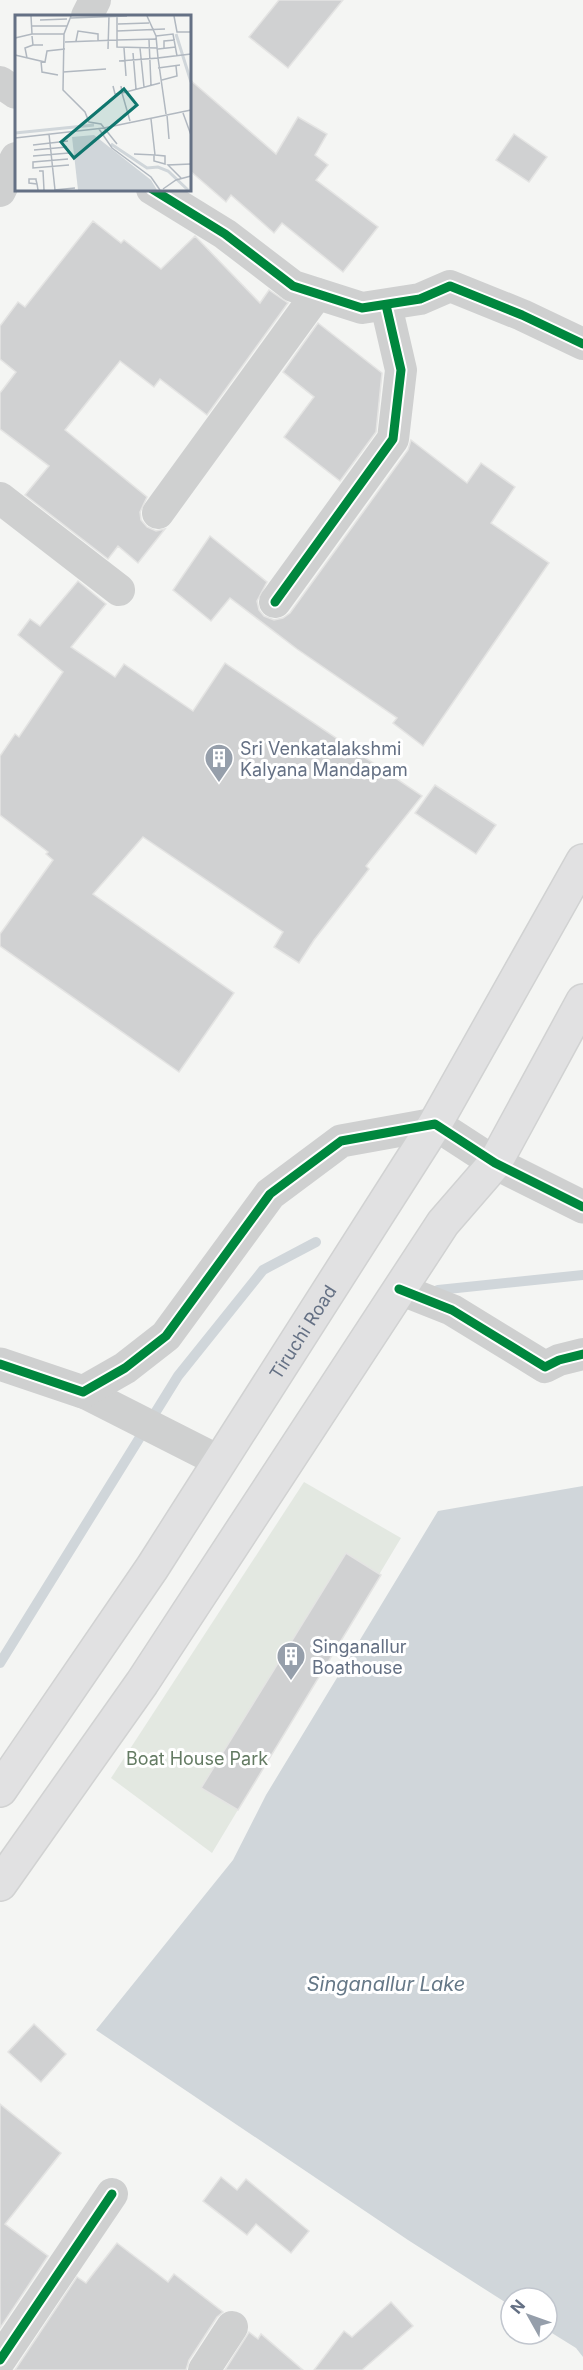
<svg xmlns="http://www.w3.org/2000/svg" width="583" height="2370" viewBox="0 0 583 2370" font-family="Inter,sans-serif">
	<style>
		.green { fill: #e3e8e1 }
		.water { fill: #d0d6da }
		.lines { fill: none; stroke-linecap: round; stroke-linejoin: round }
		.stream { stroke: #d0d6da; stroke-width: 10 }
		.building { fill: #d0d1d2; stroke: #e4e4e3; stroke-width: 1.5 }
		.trunk-casing { stroke: #d1d2d2; stroke-width: 36 }
		.minor { stroke: #cfd0d0; stroke-width: 32 }
		.tertiary { stroke: #cfd0d0; stroke-width: 33 }
		.trunk { stroke: #e1e1e2; stroke-width: 33 }
		.cycleway-casing { stroke: #fff; stroke-width: 13 }
		.cycleway { stroke: #00873e; stroke-width: 9 }
		.labels { text-anchor: middle; dominant-baseline: central; stroke-width: 6; stroke-linejoin: round; paint-order: stroke }
		.poi-label { font-size: 18px; fill: #647084; stroke: #fff; text-anchor: start }
		.street-label { font-size: 18px; fill: #647084; stroke: #fff }
		.park-label { font-size: 18px; fill: #647b63; stroke: #fff }
		.water-label { font-size: 20px; font-style: italic; fill: #657887; stroke: #fff }
		.inset-river { fill: none; stroke: #d0d6da; stroke-width: 3 }
		.inset-road { fill: none; stroke: #b1b8c0; stroke-width: 1.5 }
		.view { fill: #0f766e; fill-opacity: 0.15; stroke: #0f766e; stroke-width: 3 }
		.inset-edge { fill: none; stroke: #647084; stroke-width: 3 }
	</style>
	<rect width="100%" height="100%" fill="#f4f5f3"/>
	<!-- green -->
	<polygon class="green" points="304,1482 401,1538 212,1853 111,1778"/>
	<!-- water -->
	<polygon class="water" points="583,1486 583,2357 576,2348 547,2330 547,2298 511,2298 511,2306 408,2240 96,2030 233,1860 266,1795 438,1511"/>
	<g class="lines">
		<!-- stream -->
		<g class="stream">
			<polyline points="438,1290 583,1275"/>
			<polyline points="0,1663 178,1376 263,1270 316,1242"/>
		</g>
	</g>
	<!-- building -->
	<g class="building">
		<polygon points="279,0 343,0 288,68 249,37"/>
		<polygon points="189,79 276,154 298,117 327,134 315,155 328,165 316,180 378,227 343,272 282,223 274,233 231,195 226,202 189,170"/>
		<polygon points="514,134 547,157 529,182 496,160"/>
		<polygon points="93,221 121,243 124,240 161,269 195,236 260,303 269,290 288,303 207,415 160,379 154,387 120,361 65,430 147,497 140,512 141,520 147,527 156,531 165,529 138,563 118,546 108,559 25,495 49,466 0,429 0,393 16,372 0,359 0,326 18,302 25,307"/>
		<polygon points="318,323 382,373 376,432 340,481 284,437 314,397 283,372"/>
		<polygon points="411,440 467,483 481,463 515,487 491,523 549,563 423,746 393,723 397,718 297,649 230,598 211,621 173,590 210,536 267,582 257,601 259,610 264,616 274,620 283,618 290,613 408,450"/>
		<polygon points="78,581 106,604 71,647 115,677 124,664 193,711 225,663 422,796 366,866 369,869 314,940 299,963 274,947 283,932 143,837 93,894 234,993 179,1072 0,946 0,934 53,860 46,854 48,852 0,815 0,756 15,734 19,737 63,672 18,635 30,619 40,626"/>
		<polygon points="435,785 496,825 476,854 415,813"/>
		<polygon points="346,1553 381,1575 238,1810 201,1788"/>
		<polygon points="34,2024 66,2054 41,2082 8,2052"/>
		<polygon points="0,2104 61,2153 5,2224 48,2256 0,2328"/>
		<polygon points="221,2177 237,2190 246,2179 309,2231 291,2253 256,2224 247,2235 203,2201"/>
		<polygon points="117,2243 168,2282 174,2274 223,2312 217,2317 189,2360 186,2370 15,2370 77,2277 86,2283"/>
		<polygon points="391,2302 413,2326 362,2370 314,2370 344,2331 352,2337"/>
		<polygon points="249,2332 258,2339 261,2334 303,2370 225,2370"/>
	</g>
	<g class="lines">
		<!-- trunk casing -->
		<g class="trunk-casing">
			<g id="trunk">
				<path id="s1" d="M 0,1790 L 152,1568 L 435,1124 L 583,861"/>
				<polyline points="0,1884 142,1683 443,1223 495,1163 583,1001"/>
			</g>
		</g>
		<!-- minor -->
		<g class="minor">
			<polyline points="87,16 95,0"/>
			<polyline points="0,82 16,93"/>
			<polyline points="152,189 225,234 293,286 362,308 420,299 450,286 522,315 583,344"/>
			<polyline points="0,191 16,158"/>
			<polyline points="0,498 119,590"/>
			<polyline points="158,513 317,294"/>
			<polyline points="275,602 393,439 401,370 386,305"/>
			<polyline points="399,1289 452,1310 545,1367 559,1360 583,1354"/>
			<polyline points="83,1392 219,1461"/>
			<polyline points="0,2360 112,2194"/>
			<polyline points="204,2370 232,2327"/>
		</g>
		<!-- tertiary -->
		<polyline class="tertiary" points="0,1364 83,1392 125,1368 166,1336 270,1194 341,1141 435,1124 495,1163 583,1207"/>
		<!-- trunk -->
		<use href="#trunk" class="trunk"/>
		<!-- cycleway casing -->
		<g class="cycleway-casing">
			<g id="cycleway">
				<polyline points="152,189 225,234 293,286 362,308 420,299 450,286 522,315 583,344"/>
				<polyline points="275,602 393,439 401,370 386,305"/>
				<polyline points="399,1289 452,1310 545,1367 559,1360 583,1354"/>
				<polyline points="0,1364 83,1392 125,1368 166,1336 270,1194 341,1141 435,1124 495,1163 583,1207"/>
				<polyline points="0,2360 112,2194"/>
			</g>
		</g>
		<!-- cycleway -->
		<use href="#cycleway" class="cycleway"/>
	</g>
	<!-- icons -->
	<defs>
		<g id="building-pin" transform="scale(1.5)"><path d="M0 17L-7.5 6A9.5 9.5 0 1 1 7.5 6Z" fill="#969fab" stroke="#fff"/><path d="M-4-6H4V6H1V3H-1V6H-4ZM-2.5-4.3h1.7v1.8h-1.7ZM.8-4.3h1.7v1.8H.8ZM-2.5-1h1.7V.8h-1.7ZM.8-1h1.7V.8H.8Z" fill="#fff"/></g>
	</defs>
	<g fill-rule="evenodd">
		<use href="#building-pin" x="219" y="758"/>
		<use href="#building-pin" x="291" y="1656"/>
	</g>
	<g class="labels">
		<!-- poi labels -->
		<g class="poi-label">
			<text x="240" y="748">Sri Venkatalakshmi<tspan x="240" dy="21">Kalyana Mandapam</tspan></text>
			<text x="312" y="1646">Singanallur<tspan x="312" dy="21">Boathouse</tspan></text>
		</g>
		<!-- street labels -->
		<g class="street-label">
			<text stroke="none"><textPath href="#s1" startOffset="549">Tiruchi Road</textPath></text>
		</g>
		<!-- park labels -->
		<g class="park-label">
			<text x="197" y="1758">Boat House Park</text>
		</g>
		<!-- water labels -->
		<g class="water-label">
			<text x="386" y="1984">Singanallur Lake</text>
		</g>
	</g>
	<!-- overview -->
	<g transform="translate(15 15)">
		<rect width="176" height="176" fill="#f4f5f3"/>
		<path d="M 79,120 L 136,165 L 142,175 L 63,175 L 57,122 Z" fill="#d0d6da"/>
		<path class="inset-river" d="M 161,19 L 176,67M 0,118 L 79,110M 96,129 L 132,153 L 143,152 L 153,156 L 173,175"/>
		<path class="inset-road" d="M 16,1 L 17,19M 56,1 L 49,19 L 48,75 L 70,97 L 74,107 L 86,109 L 102,129M 102,1 L 102,32 L 142,33M 159,1 L 162,17 L 176,17M 55,3 L 112,1M 25,5 L 52,4M 103,9 L 134,8M 16,11 L 52,11M 102,16 L 150,14M 17,21 L 18,30 L 28,30M 141,21 L 158,19 L 162,41M 0,23 L 17,19 L 49,19M 102,25 L 142,24M 134,25 L 136,70M 61,26 L 63,16 L 83,19 L 83,26M 50,27 L 102,25M 109,33 L 111,61M 125,33 L 129,72M 149,33 L 149,26 L 160,25M 93,34 L 94,1M 143,34 L 161,32M 118,38 L 121,74M 0,40 L 30,47 L 32,36 L 50,34M 12,43 L 10,33 L 18,30M 26,46 L 27,57 L 43,60M 104,46 L 143,43 L 141,21 L 132,1M 143,53 L 165,50M 48,57 L 91,54M 147,65 L 162,61 L 161,51M 98,71 L 100,79 L 107,78 L 106,71M 168,98 L 176,120M 151,99 L 143,43 L 176,39M 152,100 L 154,124M 115,106 L 107,78 L 145,68M 84,114 L 97,133 L 136,162 L 145,175M 34,119 L 40,175M 0,123 L 89,113 L 176,95M 18,130 L 53,126M 19,135 L 52,132M 119,139 L 140,140 L 136,104M 139,140 L 139,146 L 150,149 L 150,141 L 140,140M 18,141 L 54,138M 53,144 L 18,147 L 18,153 L 54,150M 24,156 L 28,156 L 29,175M 166,163 L 153,150 L 176,149M 22,169 L 14,168 L 14,164 L 21,164 L 21,165 L 22,169 L 23,175M 148,174 L 161,165 L 176,161M 39,175 L 60,173"/>
		<path class="view" d="M 109,74 L 122,90 L 59,143 L 46,127 Z"/>
		<rect width="176" height="176" class="inset-edge"/>
	</g>
	<!-- north arrow -->
	<g transform="translate(529 2316) rotate(310)"><circle r="28" fill="#ffffff" stroke="#c1c6ce" stroke-width="1.5"/>
	<path d="M0-4.5L10 22L0 15L-10 22Z" fill="#969fab"/>
	<text y="-9" font-size="16" font-weight="bold" text-anchor="middle" fill="#647084">N</text>
	</g>
</svg>
